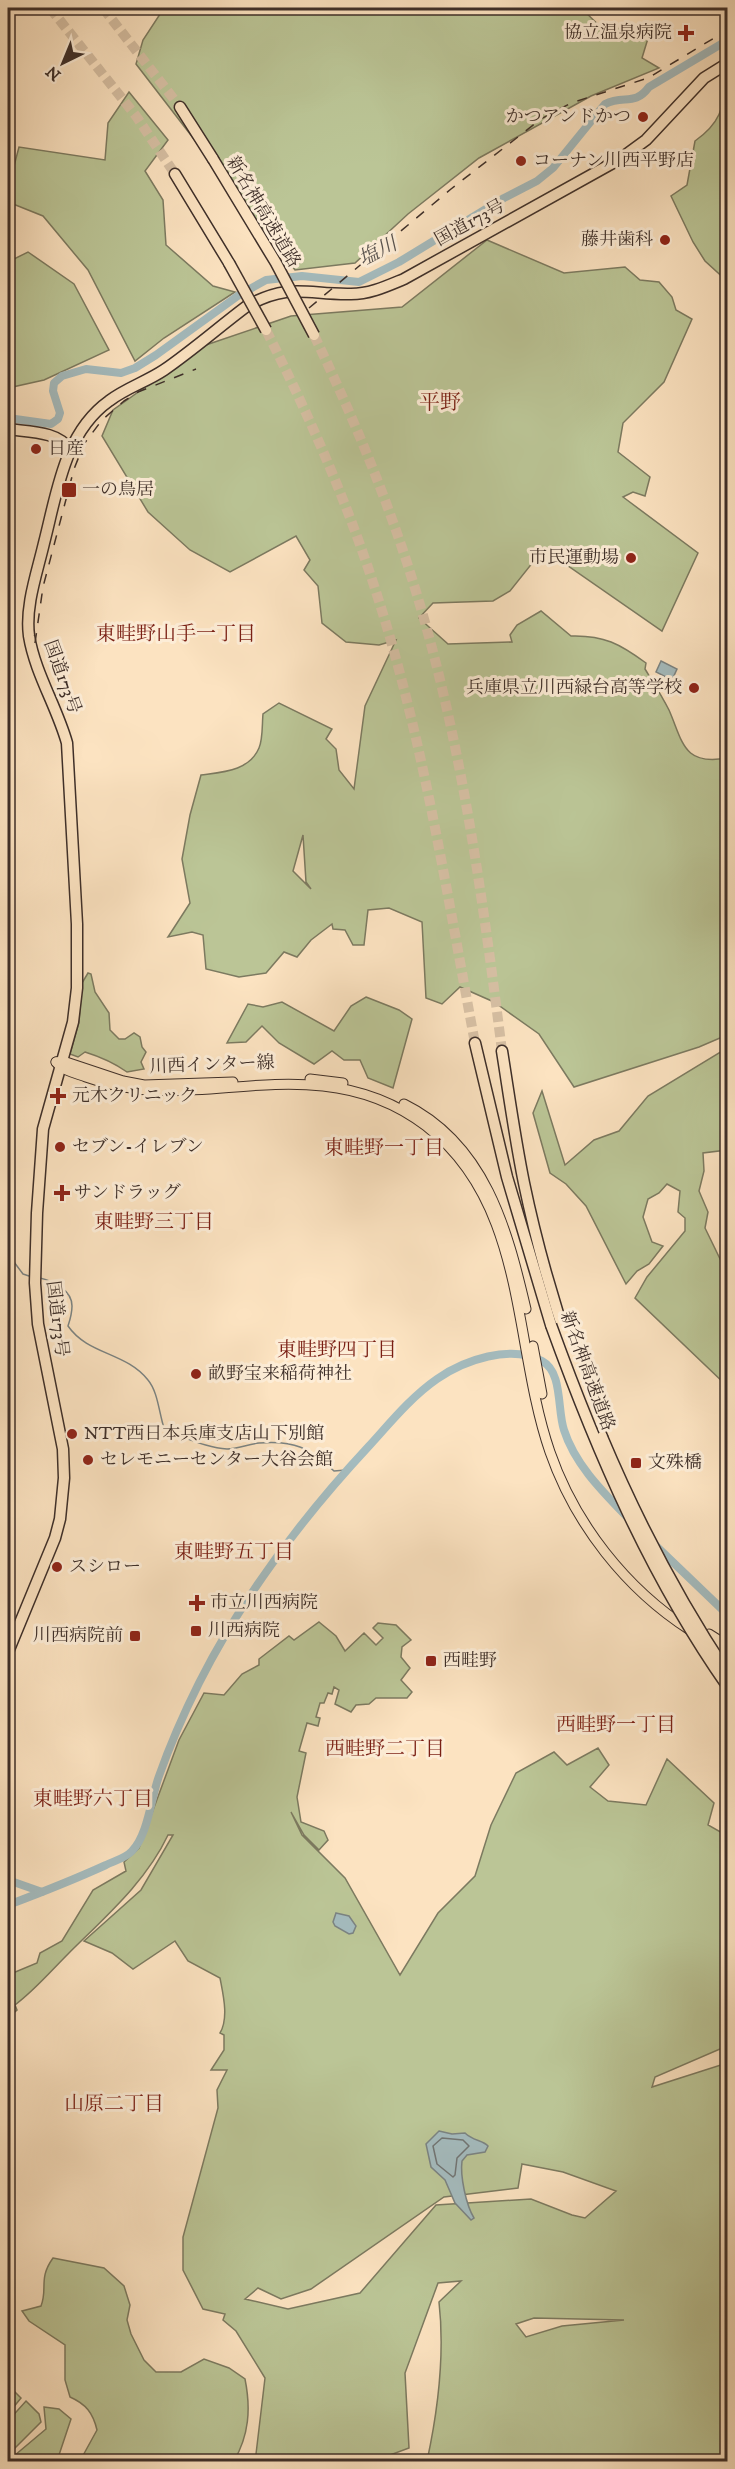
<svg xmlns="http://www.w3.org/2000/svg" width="735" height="2469" viewBox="0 0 735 2469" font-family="'IM FELL DW Pica','Noto Serif JP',serif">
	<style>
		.green { fill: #bbc596; stroke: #7c7a60; stroke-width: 1.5; fill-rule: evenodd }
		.water { fill: #a4bbbe; stroke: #7b8382; stroke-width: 1.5 }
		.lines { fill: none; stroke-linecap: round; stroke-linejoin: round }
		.shore { stroke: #717574; stroke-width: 1.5 }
		.stream { stroke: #7b8382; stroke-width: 1.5 }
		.river { stroke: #a4bbbe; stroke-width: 8 }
		.highway-tunnel { stroke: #d6bfa3; stroke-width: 10; stroke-dasharray: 10 5; stroke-linecap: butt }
		.major-casing { stroke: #3e2f29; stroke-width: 11 }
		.highway-casing { stroke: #3e2f29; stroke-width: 13 }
		.major { stroke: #fce3c1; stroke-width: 9 }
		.highway { stroke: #fce3c1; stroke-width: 10 }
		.rail { stroke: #3e2f29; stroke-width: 1.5; stroke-dasharray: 10 10; stroke-linecap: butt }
		.highway-bridge-casing { stroke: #3e2f29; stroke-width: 13; stroke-linecap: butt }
		.highway-bridge { stroke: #fce3c1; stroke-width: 10 }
		.poi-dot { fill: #8f2418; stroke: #fdedd7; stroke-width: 2 }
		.labels { text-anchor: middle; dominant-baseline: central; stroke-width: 6; stroke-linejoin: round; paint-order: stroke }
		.poi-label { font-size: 18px; fill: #3e2f29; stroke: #fdedd7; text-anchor: start }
		.street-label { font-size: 18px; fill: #3e2f29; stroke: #fdedd7 }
		.water-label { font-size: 20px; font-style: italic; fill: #58524e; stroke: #fdedd7 }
		.neighbourhood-label { font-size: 20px; fill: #7a1f14; stroke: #fdedd7 }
		.quarter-label { font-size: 21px; fill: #7a1f14; stroke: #fdedd7 }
	</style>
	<rect width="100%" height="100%" fill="#fce3c1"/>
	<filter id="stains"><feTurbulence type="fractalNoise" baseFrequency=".00333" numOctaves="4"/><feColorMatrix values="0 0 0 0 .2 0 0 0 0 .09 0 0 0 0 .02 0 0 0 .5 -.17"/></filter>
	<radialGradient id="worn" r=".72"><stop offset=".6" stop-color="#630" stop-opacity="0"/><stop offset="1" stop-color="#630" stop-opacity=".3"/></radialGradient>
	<!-- green -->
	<g class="green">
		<polygon points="164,8 581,8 610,36 617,28 649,35 642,58 659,68 591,96 479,158 408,214 355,263 295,270 136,64 143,40"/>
		<path d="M 725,79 L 728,80 L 727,281 L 705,261 L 693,242 L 671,196 L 687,185 L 695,141 C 719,124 725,108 725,79 Z"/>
		<polygon points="129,92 168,140 145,171 163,200 166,245 213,286 235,292 164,338 135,361 88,270 43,216 8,202 8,165 14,166 19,147 105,160 108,123"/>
		<path d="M 487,240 L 564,273 L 625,267 L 640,280 L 659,282 L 672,297 L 676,310 L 692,319 L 664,382 L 623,423 L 618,452 L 650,477 L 645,496 L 633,492 L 623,497 L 698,553 L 662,631 L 564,563 L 571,554 L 559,557 L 541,552 L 510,591 L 493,601 L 433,603 L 419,618 L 448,644 L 512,642 L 510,635 L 517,625 L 541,611 L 571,636 C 604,635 620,644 646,663 L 645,669 C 653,682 662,696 669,710 C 683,742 683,766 727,758 L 727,1035 L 699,1047 L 574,1087 L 539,1034 L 494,1002 L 460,987 L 442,1004 L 426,998 L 422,922 L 389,908 L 368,910 L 364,945 L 353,945 L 345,930 L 333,929 L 332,924 L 311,940 L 297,957 L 284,952 L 266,973 L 239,977 L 206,969 L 203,935 L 192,932 L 168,937 L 190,903 L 182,859 L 190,815 L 201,775 C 223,772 249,771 259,748 C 263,739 262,724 263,714 L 279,703 L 332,729 L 326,739 L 336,749 L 339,770 L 354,789 L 365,706 L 396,640 L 379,645 L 346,642 L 322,623 L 318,586 L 304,570 L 310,560 L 296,536 L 230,572 L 190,550 L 148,512 L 102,436 L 113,410 L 203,346 L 291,316 L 402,307 ZM 303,835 L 306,882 L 311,889 L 293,871 Z"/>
		<polygon points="28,252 74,284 109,350 44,380 8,388 8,262"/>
		<path d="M 88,973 L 91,974 L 95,992 L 109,1013 L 110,1030 L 119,1039 L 125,1039 L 134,1033 L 140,1037 L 142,1047 L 146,1052 L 141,1062 L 144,1069 L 127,1072 C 113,1062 101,1057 85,1052 L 78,1057 L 70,1054 L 79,1022 L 82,983 Z"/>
		<polygon points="366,997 399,1010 412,1019 393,1088 368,1078 360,1060 344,1060 332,1051 314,1064 279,1043 262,1026 246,1042 227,1043 248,1004 263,1007 282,1002 334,1031 351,1006"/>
		<polygon points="727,1048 727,1150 703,1153 704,1171 699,1191 708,1212 705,1228 724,1267 727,1267 727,1386 635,1298 647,1277 685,1231 685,1218 678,1212 680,1191 667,1184 659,1193 648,1199 643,1217 652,1242 663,1246 649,1264 637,1271 626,1284 586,1206 566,1184 550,1173 533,1113 542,1091 565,1165 594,1140 619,1131 648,1096"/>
		<path d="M 319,1622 L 336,1636 L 345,1651 L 364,1633 L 376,1645 L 383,1638 L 373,1628 L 378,1623 L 396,1625 L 411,1640 L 402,1647 L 401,1657 L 410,1668 L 401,1680 L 412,1692 L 407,1698 L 376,1698 L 369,1704 L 356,1705 L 351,1712 L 335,1704 L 339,1690 L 334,1687 L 332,1694 L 328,1693 L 324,1703 L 320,1703 L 316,1717 L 320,1718 L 318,1726 L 307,1723 L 299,1751 L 306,1753 L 297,1797 L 301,1822 L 324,1831 L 328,1840 L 319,1850 L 304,1835 L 291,1812 L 302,1835 L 345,1878 L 400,1975 L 438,1913 L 475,1876 L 491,1825 L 516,1773 L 554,1752 L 567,1765 L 598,1748 L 609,1765 L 590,1787 L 608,1801 L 646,1805 L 667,1759 L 714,1803 L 708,1825 L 724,1834 L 727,1831 L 727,2046 L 655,2077 L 652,2087 L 727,2063 L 727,2461 L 427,2461 C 438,2410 445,2355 439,2302 L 461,2281 L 438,2283 L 405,2373 L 409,2448 L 374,2461 L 249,2461 L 256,2454 L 265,2378 L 236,2331 L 223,2320 L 225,2314 L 203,2309 L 183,2270 L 183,2237 L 218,2108 L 217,2090 L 227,2070 L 211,2070 L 224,2050 L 224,2035 L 220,2033 C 229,2018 223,1994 220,1978 L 188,1961 L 175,1941 L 133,1969 L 112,1953 L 84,1941 L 141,1890 L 173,1835 L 168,1835 C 146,1882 104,1918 68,1954 C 50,1972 35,1990 15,2005 L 17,2010 L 8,2018 L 8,1975 L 37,1963 L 40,1953 L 62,1941 L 93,1890 L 126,1871 L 124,1862 L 139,1848 L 179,1740 L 204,1693 L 224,1695 L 242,1674 L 259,1665 L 259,1659 L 289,1636 L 294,1640 ZM 522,2164 L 563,2172 L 616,2191 L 585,2218 L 572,2215 L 531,2199 L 436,2205 L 360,2293 L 288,2309 L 245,2299 L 258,2288 L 281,2299 L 311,2289 L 444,2197 L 518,2188 ZM 534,2318 L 623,2320 L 624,2320 L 562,2326 L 526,2337 L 516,2324 Z"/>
		<path d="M 53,2258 L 104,2268 L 124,2286 L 130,2305 L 127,2320 L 131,2334 L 144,2360 L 156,2372 L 181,2372 L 204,2359 L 229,2368 L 245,2379 C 251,2409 249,2435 234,2461 L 80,2461 L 97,2430 C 93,2413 86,2404 70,2397 L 65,2380 L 65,2345 L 29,2321 L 22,2311 L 41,2306 C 48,2288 38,2279 53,2258 Z"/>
		<polygon points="8,2385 21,2398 8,2414"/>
		<polygon points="26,2401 39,2414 41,2422 8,2455 8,2421"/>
		<polygon points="44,2407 59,2409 71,2419 57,2461 8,2461 46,2429"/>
	</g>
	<!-- water -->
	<g class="water">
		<polygon points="661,661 677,669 672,680 656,672"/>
		<polygon points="336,1913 349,1916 356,1926 353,1933 349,1934 335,1926 333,1922"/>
		<path d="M 439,2131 L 452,2134 L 465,2133 C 473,2141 483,2140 488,2146 L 485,2152 L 467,2155 L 462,2161 C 460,2176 466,2205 474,2218 L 471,2220 L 455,2203 L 445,2180 L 431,2167 L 426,2144 Z"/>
	</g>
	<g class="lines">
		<!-- shore -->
		<polygon class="shore" points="442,2138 463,2140 469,2146 457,2158 455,2175 453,2177 437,2164 433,2146"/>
		<!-- stream -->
		<g class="stream">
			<polyline points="8,1254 23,1274 29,1276"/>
			<path d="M 40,1278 C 53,1281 72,1290 72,1306 C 72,1312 70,1320 68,1326 C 88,1355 126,1352 148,1380 C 158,1392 159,1413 164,1428 L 168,1432 C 187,1438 207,1448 227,1449 C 238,1449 248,1444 259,1443 C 295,1440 309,1448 334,1471 L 346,1470"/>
		</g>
		<!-- river -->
		<g class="river">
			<path d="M 8,418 L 51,424 L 58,419 L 60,413 L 53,391 L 54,383 L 62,376 L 86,369 L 121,373 L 135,368 L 156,355 L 239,295 L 266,280 L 302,276 L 359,282 L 399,262 L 504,198 L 537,181 L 553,168 L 605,104 C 624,94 634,107 649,87 L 728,40"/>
			<polyline points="655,1545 728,1615"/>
			<polyline points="8,1880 42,1892"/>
			<path d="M 8,1905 C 40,1893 73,1880 106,1865 C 114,1861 126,1858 132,1851 C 148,1835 151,1798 159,1776 C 170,1745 184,1713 199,1683 C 243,1596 303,1517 369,1446 C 390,1423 411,1397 437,1379 C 464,1360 511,1344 542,1361 C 563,1372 557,1410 564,1430 C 575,1465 604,1493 629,1519"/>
		</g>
		<!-- highway-tunnel -->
		<g class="highway-tunnel">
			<polyline points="50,8 136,116 175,174"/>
			<polyline points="103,8 180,107"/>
			<path d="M 266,330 C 310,417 349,506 378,598 C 424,742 447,895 475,1043"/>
			<path d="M 314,335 C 356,423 393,512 420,605 C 463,751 483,901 502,1051"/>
		</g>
		<!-- major casing -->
		<g class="major-casing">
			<g id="major">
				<path d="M 56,1062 C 63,1071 75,1073 86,1077 C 167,1107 241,1077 323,1086 C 361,1090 396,1103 426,1126 C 528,1205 512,1342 550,1452 C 575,1524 626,1589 690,1630"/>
				<polyline points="56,1062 63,1061 123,1081 144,1085 233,1082"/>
				<polyline points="310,1079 343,1083"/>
				<path d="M 404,1104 C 485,1144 507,1228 526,1309"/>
				<polyline points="533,1346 542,1394"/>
				<polyline points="709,1634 728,1646"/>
				<polyline points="707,1640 728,1653"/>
			</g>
		</g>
		<!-- highway casing -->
		<g class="highway-casing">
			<g id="highway">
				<polyline points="180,107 213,159"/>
				<polyline points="175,174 229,263"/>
				<path d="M 8,429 C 28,432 59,431 70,450"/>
				<polyline points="475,1043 507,1177 551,1325"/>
				<path d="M 502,1051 C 509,1095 515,1139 524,1183 C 542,1270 569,1354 602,1437"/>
				<path d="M 8,1652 L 55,1538 L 60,1519 L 64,1478 L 63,1449 L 38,1324 L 35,1283 L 37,1213 L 43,1129 L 73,1022 L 77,988 L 77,924 L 67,743 C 57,707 35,673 29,636 C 25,606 37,573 44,543 C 57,493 64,433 109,401 C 126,388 146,382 164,370 C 193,350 219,327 247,306 C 290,282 308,295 351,294 C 370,294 387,286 404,279 L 620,159 L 646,140 L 704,78 L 728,63"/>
			</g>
		</g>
		<!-- major -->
		<use href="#major" class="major"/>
		<!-- highway -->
		<use href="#highway" class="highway"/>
		<!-- rail -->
		<g class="rail">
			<polyline points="309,308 451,189 541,119 571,103 648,78 724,32"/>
			<polyline points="35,643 43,587 74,469 84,444 102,420 124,401 138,392 196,369"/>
		</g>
		<!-- highway-bridge casing -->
		<g class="highway-bridge-casing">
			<g id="highway-bridge">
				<polyline points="213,159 276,263 314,335"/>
				<polyline points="229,263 266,330"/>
				<path d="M 551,1325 C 597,1452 650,1576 728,1687"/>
				<path d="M 602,1437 C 637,1520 678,1599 728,1674"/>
			</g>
		</g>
		<!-- highway-bridge -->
		<use href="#highway-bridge" class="highway-bridge"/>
	</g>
	<!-- markers -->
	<g class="poi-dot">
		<path d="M683 24h6v6h6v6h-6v6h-6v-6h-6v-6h6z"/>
		<circle cx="643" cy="117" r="6"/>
		<circle cx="521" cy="161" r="6"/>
		<circle cx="665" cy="240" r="6"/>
		<circle cx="36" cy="449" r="6"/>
		<rect x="61" y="482" width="16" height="16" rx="3"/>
		<circle cx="631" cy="558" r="6"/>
		<circle cx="694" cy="688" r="6"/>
		<path d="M55 1087h6v6h6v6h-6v6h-6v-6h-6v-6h6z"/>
		<circle cx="60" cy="1147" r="6"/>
		<path d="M59 1184h6v6h6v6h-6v6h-6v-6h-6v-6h6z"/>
		<circle cx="196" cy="1374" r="6"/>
		<circle cx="72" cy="1434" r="6"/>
		<circle cx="88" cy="1460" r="6"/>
		<rect x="630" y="1457" width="12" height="12" rx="3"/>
		<circle cx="57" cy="1567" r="6"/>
		<path d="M194 1594h6v6h6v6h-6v6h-6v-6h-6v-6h6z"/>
		<rect x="190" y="1625" width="12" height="12" rx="3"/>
		<rect x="129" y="1630" width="12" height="12" rx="3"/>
		<rect x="425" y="1655" width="12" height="12" rx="3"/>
	</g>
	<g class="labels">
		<!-- poi labels -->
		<g class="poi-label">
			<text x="672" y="33" text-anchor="end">協立温泉病院</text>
			<text x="631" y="117" text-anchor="end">かつアンドかつ</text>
			<text x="533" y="161">コーナン川西平野店</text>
			<text x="653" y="240" text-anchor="end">藤井歯科</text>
			<text x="48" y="449">日産</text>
			<text x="82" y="490">一の鳥居</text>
			<text x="619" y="558" text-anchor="end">市民運動場</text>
			<text x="682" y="688" text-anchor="end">兵庫県立川西緑台高等学校</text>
			<text x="72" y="1096">元木クリニック</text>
			<text x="72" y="1147">セブン-イレブン</text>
			<text x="74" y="1193">サンドラッグ</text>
			<text x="208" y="1374">畝野宝来稲荷神社</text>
			<text x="84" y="1434">NTT西日本兵庫支店山下別館</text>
			<text x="100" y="1460">セレモニーセンター大谷会館</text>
			<text x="648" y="1463">文殊橋</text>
			<text x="69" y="1567">スシロー</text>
			<text x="210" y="1603">市立川西病院</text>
			<text x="208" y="1631">川西病院</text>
			<text x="123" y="1636" text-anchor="end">川西病院前</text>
			<text x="443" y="1661">西畦野</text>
		</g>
		<!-- street labels -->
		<g class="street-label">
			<text transform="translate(263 212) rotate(59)">新名神高速道路</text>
			<text transform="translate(470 223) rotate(-29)">国道173号</text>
			<text transform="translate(62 677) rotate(70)">国道173号</text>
			<text transform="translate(212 1065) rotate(-2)">川西インター線</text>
			<text transform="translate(57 1319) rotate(83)">国道173号</text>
			<text transform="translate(587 1371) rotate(70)">新名神高速道路</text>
		</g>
		<!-- water labels -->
		<g class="water-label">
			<text transform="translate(378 252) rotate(-27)">塩川</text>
		</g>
		<!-- neighbourhood labels -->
		<g class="neighbourhood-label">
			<text x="176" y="634">東畦野山手一丁目</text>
			<text x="384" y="1148">東畦野一丁目</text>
			<text x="154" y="1222">東畦野三丁目</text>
			<text x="337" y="1350">東畦野四丁目</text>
			<text x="234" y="1552">東畦野五丁目</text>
			<text x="616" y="1725">西畦野一丁目</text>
			<text x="385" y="1749">西畦野二丁目</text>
			<text x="93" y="1799">東畦野六丁目</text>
			<text x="114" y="2104">山原二丁目</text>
		</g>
		<!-- quarter labels -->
		<g class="quarter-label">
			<text x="440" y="403">平野</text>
		</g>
	</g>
	<!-- margin -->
	<rect width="735" height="2469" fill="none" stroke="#fce3c1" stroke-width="30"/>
	<rect x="9" y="9" width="717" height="2451" fill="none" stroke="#3e2f29" stroke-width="3"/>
	<rect x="15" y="15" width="705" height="2439" fill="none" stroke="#3e2f29" stroke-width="1.5"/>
	<!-- north arrow -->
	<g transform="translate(63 63) rotate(223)" stroke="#fdedd7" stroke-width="4.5" paint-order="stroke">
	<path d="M0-4.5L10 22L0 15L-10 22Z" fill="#3e2f29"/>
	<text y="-9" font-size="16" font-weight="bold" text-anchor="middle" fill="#3e2f29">N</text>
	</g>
	<rect width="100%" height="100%" filter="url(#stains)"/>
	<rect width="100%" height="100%" fill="url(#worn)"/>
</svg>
